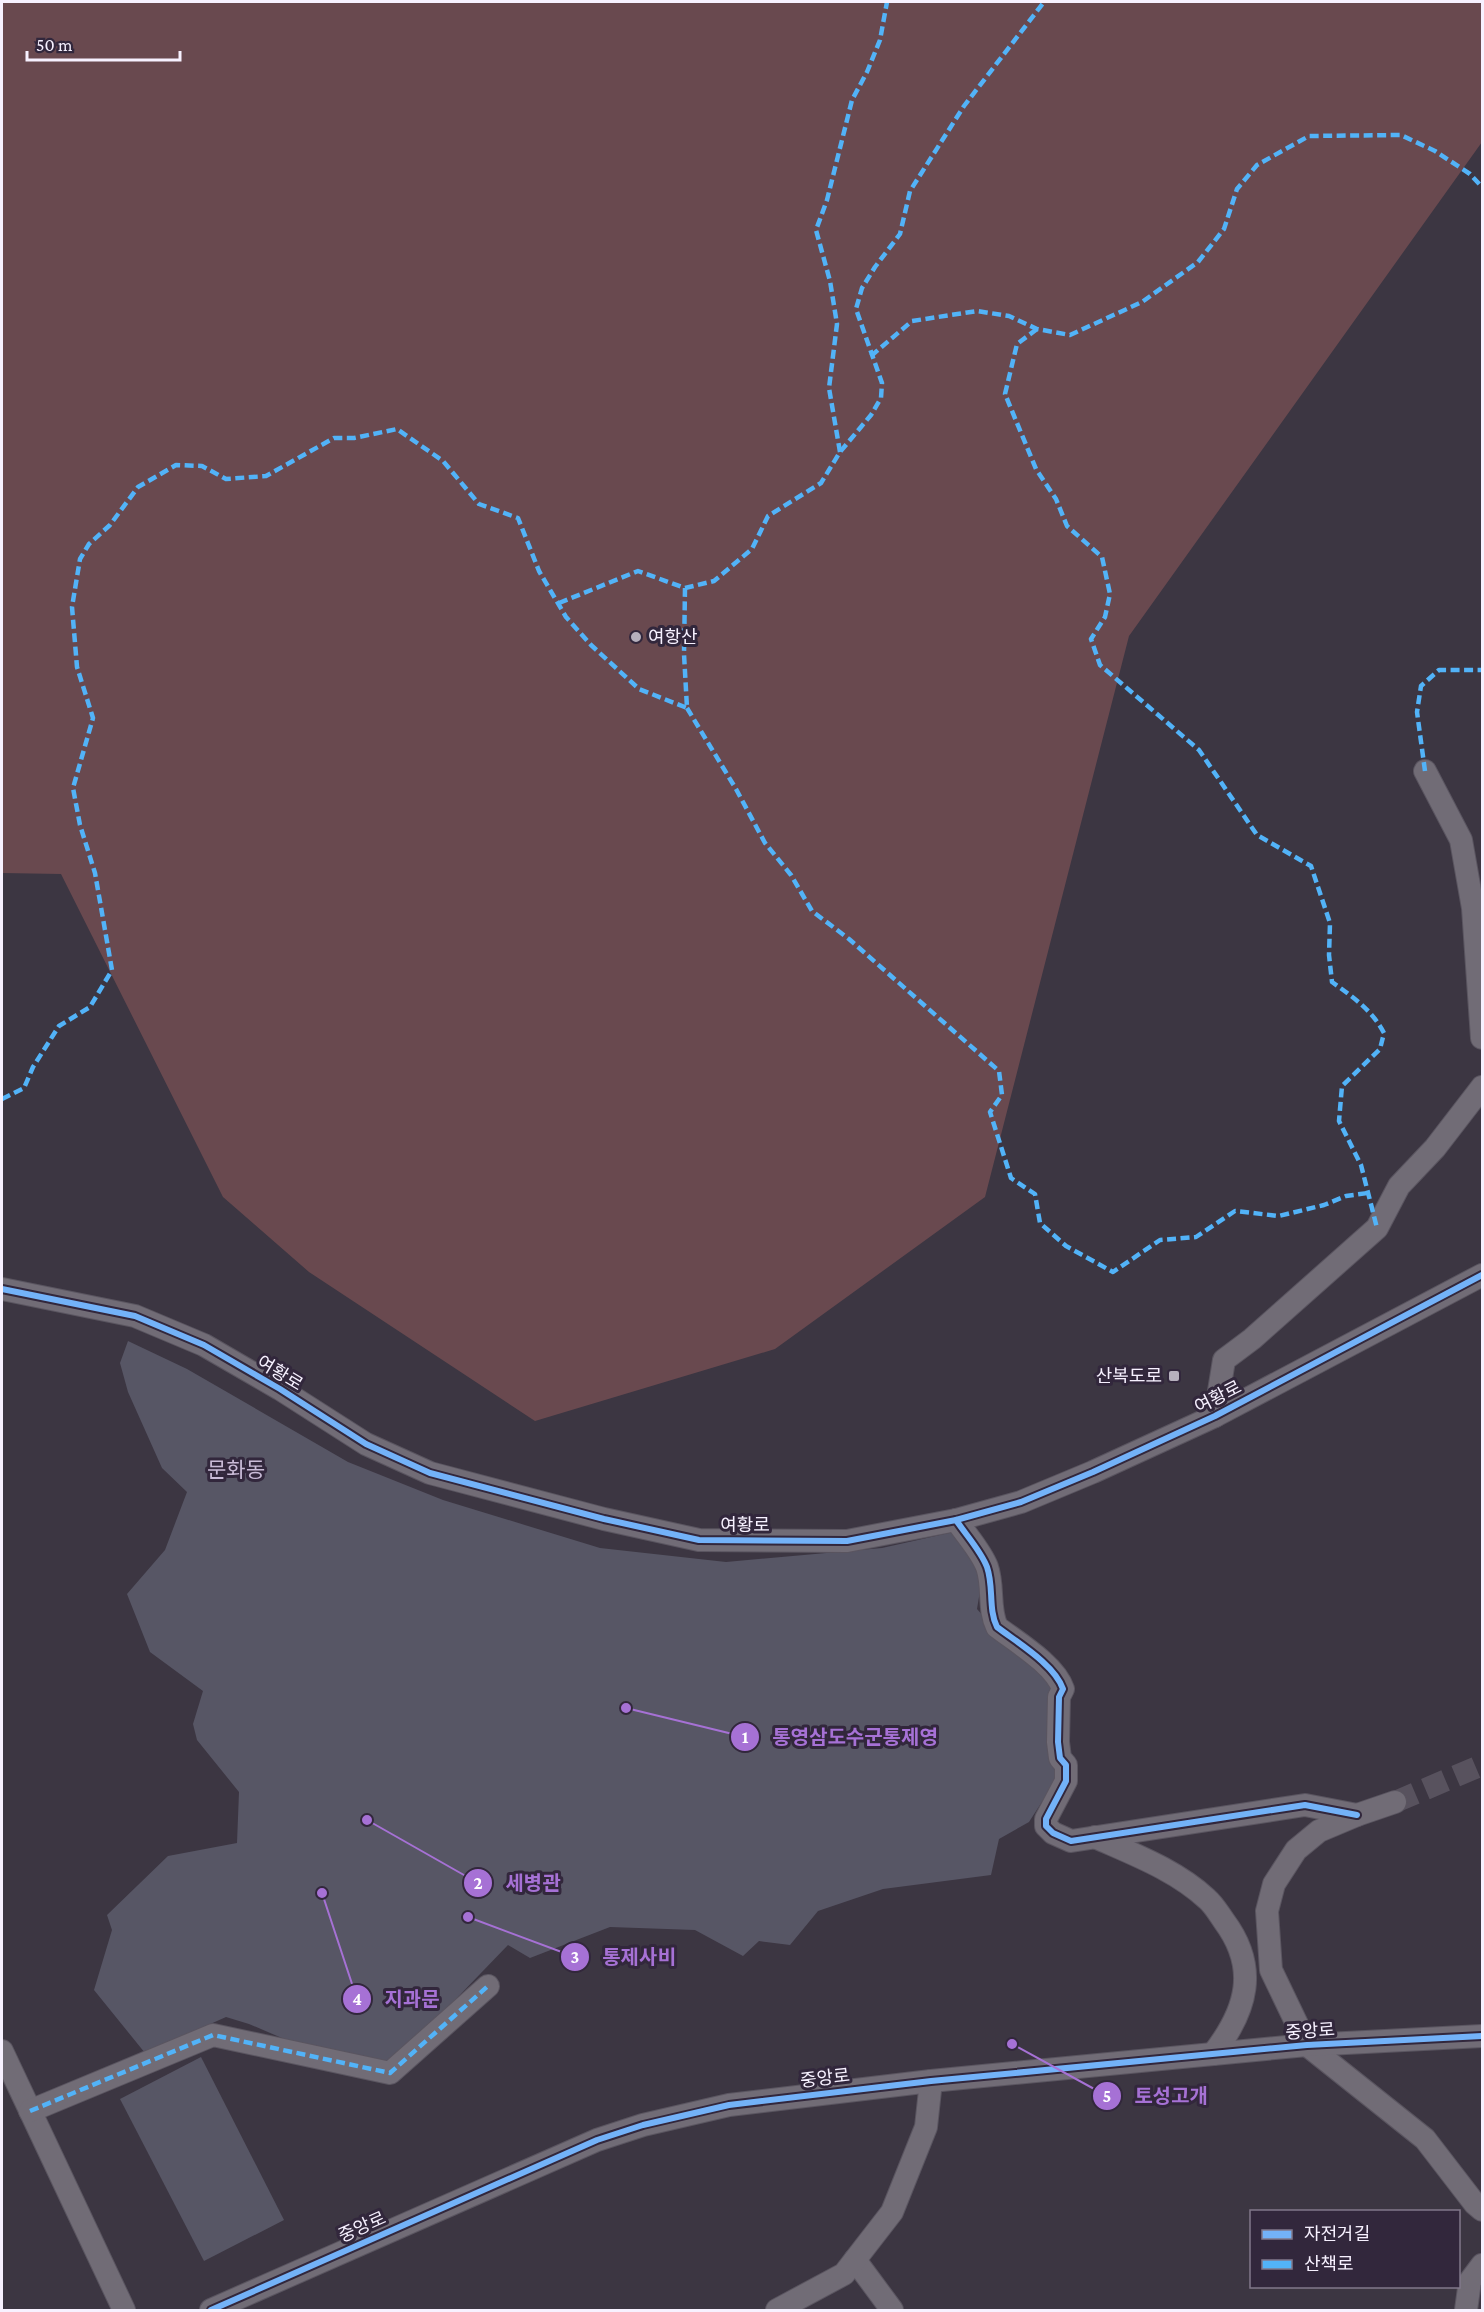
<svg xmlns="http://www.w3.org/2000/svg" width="1484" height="2312" viewBox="0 0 1484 2312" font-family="'Crimson Pro','Noto Sans KR',serif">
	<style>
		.green { fill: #69494f }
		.building { fill: #575665 }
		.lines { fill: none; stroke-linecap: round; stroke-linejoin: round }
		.minor-tunnel { stroke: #58525e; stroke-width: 22; stroke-dasharray: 22 11; stroke-linecap: butt }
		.minor-casing { stroke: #5a5560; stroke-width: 24 }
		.minor { stroke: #716c76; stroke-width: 22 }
		.quiet { stroke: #52b3f8; stroke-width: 4.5; stroke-dasharray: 9 4.5; stroke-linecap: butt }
		.cycleway-casing { stroke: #32273c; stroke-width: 10 }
		.cycleway { stroke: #73b2f8; stroke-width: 6 }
		.poi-dot { fill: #b6b0bd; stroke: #32273c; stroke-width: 2 }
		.labels { text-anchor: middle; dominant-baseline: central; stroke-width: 6; stroke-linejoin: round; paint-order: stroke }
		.poi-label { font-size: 18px; fill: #f7f1ff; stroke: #32273c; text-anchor: start }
		.street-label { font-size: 18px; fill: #f7f1ff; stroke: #32273c }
		.quarter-label { font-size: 21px; fill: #c9bbd7; stroke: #32273c }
		.leader { fill: none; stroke: #a671d5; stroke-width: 2 }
		.callout-dot { fill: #a671d5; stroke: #32273c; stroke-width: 2 }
		.mark-label { font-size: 18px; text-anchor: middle; font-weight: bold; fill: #fff }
		.callout-label { font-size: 20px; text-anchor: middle; font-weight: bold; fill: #a671d5; stroke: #32273c; stroke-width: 6; stroke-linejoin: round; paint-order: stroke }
	</style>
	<rect width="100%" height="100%" fill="#3c3642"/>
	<!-- green -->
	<polygon class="green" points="2,2 1482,2 1482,142 1129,636 985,1197 775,1349 535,1421 309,1272 223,1197 61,874 2,873"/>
	<!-- building -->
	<g class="building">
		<polygon points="128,1341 187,1369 348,1462 443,1500 600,1548 726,1562 882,1548 958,1531 983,1573 977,1609 997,1632 1055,1680 1065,1766 1029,1822 999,1839 991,1875 883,1889 818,1911 790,1945 759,1941 743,1956 695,1930 610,1927 530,1958 508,1945 400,2057 378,2067 322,2055 249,2024 226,2017 145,2053 94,1990 112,1930 107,1915 168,1856 237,1843 239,1792 197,1740 193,1724 203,1691 150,1652 127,1594 165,1550 187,1492 162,1468 128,1392 120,1363"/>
		<polygon points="201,2057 284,2220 204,2261 120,2099"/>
	</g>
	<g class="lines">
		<!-- minor-tunnel -->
		<polyline class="minor-tunnel" points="1395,1802 1482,1765"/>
		<!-- minor casing -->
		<g class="minor-casing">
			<g id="minor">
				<polyline points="1425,771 1461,840 1473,908 1482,1038"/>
				<polyline points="2,1289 135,1316 204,1345 280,1389 366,1444 430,1473 604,1519 699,1540 847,1541 956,1520 1021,1502 1093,1472 1215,1416 1482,1275"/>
				<polyline points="1215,1416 1224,1360 1252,1339 1377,1228 1399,1186 1435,1148 1482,1087"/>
				<path d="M 956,1520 C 966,1535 981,1551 987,1567 C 994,1587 988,1609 997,1627 C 1018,1643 1055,1665 1063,1689 L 1059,1697 L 1058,1742 L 1060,1758 L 1066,1765 L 1066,1781 L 1046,1819 L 1046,1826 L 1053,1833 L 1071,1841 L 1305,1805 L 1357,1815"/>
				<polyline points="1395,1802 1357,1815 1319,1831 1296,1850 1274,1884 1267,1911 1271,1970 1307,2045 1425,2139 1475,2204 1482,2210"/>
				<path d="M 1095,1837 C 1133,1854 1176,1870 1207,1899 C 1214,1905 1219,1914 1224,1921 C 1259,1968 1247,2010 1213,2054"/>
				<polyline points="2,2051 124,2310"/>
				<polyline points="30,2111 213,2035 390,2073 488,1986"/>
				<polyline points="855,2260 892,2310"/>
				<polyline points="211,2310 597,2140 643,2125 729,2105 931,2081 1307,2045 1482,2036"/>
				<polyline points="777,2310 844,2274 892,2212 926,2127 931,2081"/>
				<polyline points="1466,2310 1470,2281 1482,2265"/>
			</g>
		</g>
		<!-- minor -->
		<use href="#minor" class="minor"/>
		<!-- quiet -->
		<g class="quiet">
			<path d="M 1037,329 L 1017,344 L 1005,394 L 1036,469 L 1056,499 L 1067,526 L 1102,557 L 1110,594 L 1105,617 L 1091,639 L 1100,665 L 1199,750 L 1257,835 L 1311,866 L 1330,923 L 1329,955 L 1332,982 C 1353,997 1372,1010 1384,1033 L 1380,1049 L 1342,1086 L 1339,1121 L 1361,1165 L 1377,1228"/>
			<polyline points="871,356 912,321 977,311 1009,316 1037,329 1070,335 1142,302 1198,262 1224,229 1237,189 1257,165 1309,136 1401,135 1435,151 1470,174 1482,187"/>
			<polyline points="840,452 829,388 837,324 830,281 816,230 827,200 852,100 867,72 880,40 887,2"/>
			<polyline points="559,603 638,571 685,588 714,581 752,549 768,516 821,483 840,452 871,415 881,398 882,383 856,309 862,288 875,267 900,234 910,191 964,106 1044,2"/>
			<polyline points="687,708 736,789 765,843 791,875 812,911 849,939 999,1071 1002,1095 990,1112 1011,1178 1035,1194 1040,1223 1066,1246 1113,1272 1160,1240 1196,1237 1235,1211 1279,1216 1324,1205 1346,1196 1368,1193"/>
			<polyline points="1425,771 1417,712 1421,686 1439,670 1482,670"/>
			<polyline points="2,1099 24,1088 33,1067 59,1026 90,1007 112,970 95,873 80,825 73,788 93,718 77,667 72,607 80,559 89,544 110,525 138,487 176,465 202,466 226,479 266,476 334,438 354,438 397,429 443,461 479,504 518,518 539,571 566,617 591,645 639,689 687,708 684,654 685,588"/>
			<polyline points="30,2111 213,2035 390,2073 488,1986"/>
		</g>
		<!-- cycleway casing -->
		<g class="cycleway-casing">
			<g id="cycleway">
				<polyline points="2,1289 135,1316 204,1345 280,1389 366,1444 430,1473 604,1519 699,1540 847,1541 956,1520 1021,1502 1093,1472 1215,1416 1482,1275"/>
				<path d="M 956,1520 C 966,1535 981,1551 987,1567 C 994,1587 988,1609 997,1627 C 1018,1643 1055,1665 1063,1689 L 1059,1697 L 1058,1742 L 1060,1758 L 1066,1765 L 1066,1781 L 1046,1819 L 1046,1826 L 1053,1833 L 1071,1841 L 1305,1805 L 1357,1815"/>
				<polyline points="211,2310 597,2140 643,2125 729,2105 931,2081 1307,2045 1482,2036"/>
			</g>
		</g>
		<!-- cycleway -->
		<use href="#cycleway" class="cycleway"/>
	</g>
	<!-- markers -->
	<g class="poi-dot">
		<circle cx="636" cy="637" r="6"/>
		<rect x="1168" y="1370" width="12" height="12" rx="3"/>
	</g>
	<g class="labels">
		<!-- poi labels -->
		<g class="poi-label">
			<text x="648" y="637">여항산</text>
			<text x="1162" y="1376" text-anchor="end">산복도로</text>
		</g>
		<!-- street labels -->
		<g class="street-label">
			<text transform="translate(280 1373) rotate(31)">여황로</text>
			<text transform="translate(1218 1397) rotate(-27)">여황로</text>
			<text x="745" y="1525">여황로</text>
			<text transform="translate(1310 2031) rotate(-4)">중앙로</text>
			<text transform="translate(825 2078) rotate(-7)">중앙로</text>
			<text transform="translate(362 2227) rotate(-24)">중앙로</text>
		</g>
		<!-- quarter labels -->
		<g class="quarter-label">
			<text x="236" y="1470">문화동</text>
		</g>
	</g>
	<!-- callouts -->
	<path class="leader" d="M626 1708L745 1737M367 1820L478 1883M468 1917L575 1957M322 1893L357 1999M1012 2044L1107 2096"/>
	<g class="callout-dot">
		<circle cx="626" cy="1708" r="6"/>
		<circle cx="367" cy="1820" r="6"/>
		<circle cx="468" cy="1917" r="6"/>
		<circle cx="322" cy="1893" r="6"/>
		<circle cx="1012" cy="2044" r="6"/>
		<circle cx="745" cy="1737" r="15"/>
		<circle cx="478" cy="1883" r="15"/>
		<circle cx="575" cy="1957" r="15"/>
		<circle cx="357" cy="1999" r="15"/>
		<circle cx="1107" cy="2096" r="15"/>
	</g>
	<g class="mark-label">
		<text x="745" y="1743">1</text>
		<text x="478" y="1889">2</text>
		<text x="575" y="1963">3</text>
		<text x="357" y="2005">4</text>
		<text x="1107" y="2102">5</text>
	</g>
	<g class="callout-label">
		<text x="855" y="1744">통영삼도수군통제영</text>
		<text x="533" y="1890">세병관</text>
		<text x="639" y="1964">통제사비</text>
		<text x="412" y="2006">지과문</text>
		<text x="1171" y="2103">토성고개</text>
	</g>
	<!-- border -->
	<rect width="1484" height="2312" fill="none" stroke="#f7f1ff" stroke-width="6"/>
	<!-- legend -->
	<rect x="1250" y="2210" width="210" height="78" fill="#32273c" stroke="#81788a" stroke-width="1.5"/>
	<rect x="1262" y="2230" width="30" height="9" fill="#73b2f8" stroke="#81788a" stroke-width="1.5"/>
	<text x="1304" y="2240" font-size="18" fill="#f7f1ff">자전거길</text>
	<rect x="1262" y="2260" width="30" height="9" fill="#52b3f8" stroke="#81788a" stroke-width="1.5"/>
	<text x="1304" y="2270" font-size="18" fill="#f7f1ff">산책로</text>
	<!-- scale -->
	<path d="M27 51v9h153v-9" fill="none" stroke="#f7f1ff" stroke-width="3"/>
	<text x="36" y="51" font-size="18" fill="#f7f1ff" stroke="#32273c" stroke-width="4.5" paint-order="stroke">50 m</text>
</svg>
